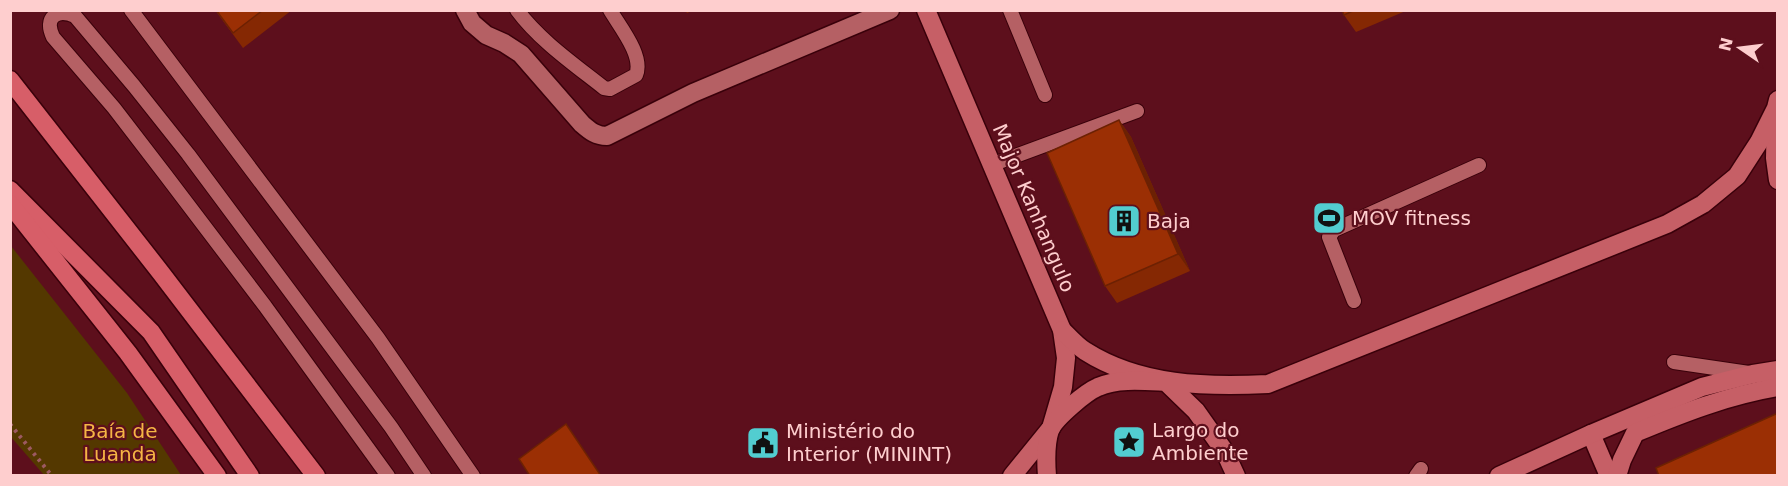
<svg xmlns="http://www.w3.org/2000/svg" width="1788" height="486" viewBox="0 0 1788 486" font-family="'DejaVu Sans',sans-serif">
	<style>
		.green { fill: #543800 }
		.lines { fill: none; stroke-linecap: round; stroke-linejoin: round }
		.lane-casing { stroke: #39000a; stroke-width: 16 }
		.street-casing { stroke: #39000a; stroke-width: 21 }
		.secondary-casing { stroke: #39000a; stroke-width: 21 }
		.primary-casing { stroke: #39000a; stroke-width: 21 }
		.path { stroke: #9c5961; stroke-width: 4; stroke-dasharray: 3 4.5; stroke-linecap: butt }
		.lane { stroke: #b56064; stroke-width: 14 }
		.street { stroke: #b56064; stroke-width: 18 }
		.secondary { stroke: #c65f66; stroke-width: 18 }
		.primary { stroke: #d75e68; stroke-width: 18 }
		.wall { fill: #852803 }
		.shaded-wall { fill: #6c2103 }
		.building { fill: #9b2f04; stroke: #6c2103; stroke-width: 1.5 }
		.labels { text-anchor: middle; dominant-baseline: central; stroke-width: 4.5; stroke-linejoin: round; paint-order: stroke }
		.street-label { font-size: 20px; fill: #fecece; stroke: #5d0f1c }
		.poi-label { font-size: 20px; fill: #fecece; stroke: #5d0f1c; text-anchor: start }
		.park-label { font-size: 20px; fill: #f5b545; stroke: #5d0f1c }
	</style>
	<rect width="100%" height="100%" fill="#5d0f1c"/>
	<!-- green -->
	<polygon class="green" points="11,246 127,393 181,475 44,475 11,437"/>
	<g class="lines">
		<!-- lane casing -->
		<g class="lane-casing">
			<g id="lane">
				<polyline points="131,10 378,338 473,476"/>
				<path d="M 517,10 C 539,40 575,65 604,88 L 610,89 L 636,75 C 644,56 620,27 610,10"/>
				<polyline points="1010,10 1045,95"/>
				<polyline points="991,165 1137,111"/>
				<polyline points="1354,301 1329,237 1334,230 1479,165"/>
				<polyline points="1674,362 1749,373"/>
				<path d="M 388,476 L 265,306 L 164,173 L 114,108 L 53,37 C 44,18 56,8 75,16 L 134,86 L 188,154 L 391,427 L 424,476"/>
				<polyline points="1416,476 1421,469"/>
			</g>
		</g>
		<!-- street casing -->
		<g class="street-casing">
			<path id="street" d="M 465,10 L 472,23 L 486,35 L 504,43 L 521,54 L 582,124 C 590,131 596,136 607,136 L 693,93 L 890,10"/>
		</g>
		<!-- secondary casing -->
		<g class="secondary-casing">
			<g id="secondary">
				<polyline points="926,10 1062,330 1066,358 1063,387 1051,428 1012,476"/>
				<polyline points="1776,114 1775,158 1778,180"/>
				<path d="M 1062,330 C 1069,337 1077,346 1085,351 C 1140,386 1206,387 1268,384 L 1667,224 L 1703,204 L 1737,176 L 1759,142 L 1776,108 L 1778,100"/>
				<polyline points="1591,434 1609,476"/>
				<path d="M 1047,476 C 1046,463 1046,442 1050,430 C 1055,418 1086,392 1098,387 C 1117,378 1146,381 1166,382 L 1196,411 L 1225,452 L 1236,476"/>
				<polyline points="1499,476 1591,434 1702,387 1753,374 1778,370"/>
				<path d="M 1617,476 L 1622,460 L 1635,433 C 1683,413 1726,396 1778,387"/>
			</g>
		</g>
		<!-- primary casing -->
		<g class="primary-casing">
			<g id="primary">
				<polyline points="10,80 161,273 316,476"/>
				<polyline points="10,190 151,332 250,476"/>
				<polyline points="10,204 128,353 217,476"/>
			</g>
		</g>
		<!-- path -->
		<polyline class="path" points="10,424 52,476"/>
		<!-- lane -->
		<use href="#lane" class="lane"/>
		<!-- street -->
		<use href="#street" class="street"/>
		<!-- secondary -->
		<use href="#secondary" class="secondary"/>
		<!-- primary -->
		<use href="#primary" class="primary"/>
	</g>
	<!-- wall -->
	<g class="wall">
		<polygon points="215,10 292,10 243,48"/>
		<polygon points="685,10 694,10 687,13"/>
		<polygon points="1342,10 1408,10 1356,32 1344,15"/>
		<polygon points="1119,120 1131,137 1190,271 1117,303 1105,286"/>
	</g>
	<!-- shaded-wall -->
	<polygon class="shaded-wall" points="1119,120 1131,137 1190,271 1178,254"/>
	<!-- building -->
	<g class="building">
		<polygon points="216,10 263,10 233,33"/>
		<polygon points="1342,10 1355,10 1344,15"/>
		<polygon points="1119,120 1178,254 1105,286 1047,153"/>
		<polygon points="1778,413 1778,476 1659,476 1656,468"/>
		<polygon points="566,424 601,476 530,476 519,459"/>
	</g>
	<!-- icons -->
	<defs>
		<g id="stadium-square" transform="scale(1.725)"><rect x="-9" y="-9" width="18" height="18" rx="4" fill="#52cdd0" stroke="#5d0f1c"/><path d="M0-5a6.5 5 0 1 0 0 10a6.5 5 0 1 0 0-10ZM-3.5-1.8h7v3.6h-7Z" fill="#111"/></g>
		<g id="building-square" transform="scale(1.725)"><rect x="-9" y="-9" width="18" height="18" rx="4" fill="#52cdd0" stroke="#5d0f1c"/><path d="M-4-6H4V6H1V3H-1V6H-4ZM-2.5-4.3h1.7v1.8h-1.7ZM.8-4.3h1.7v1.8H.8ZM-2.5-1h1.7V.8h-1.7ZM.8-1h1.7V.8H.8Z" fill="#111"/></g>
		<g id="sight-square" transform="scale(1.725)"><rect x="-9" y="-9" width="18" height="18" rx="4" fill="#52cdd0" stroke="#5d0f1c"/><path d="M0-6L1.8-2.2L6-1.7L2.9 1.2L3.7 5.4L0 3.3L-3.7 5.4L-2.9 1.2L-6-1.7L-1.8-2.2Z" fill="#111"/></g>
		<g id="civic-square" transform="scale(1.725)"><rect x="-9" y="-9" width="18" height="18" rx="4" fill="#52cdd0" stroke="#5d0f1c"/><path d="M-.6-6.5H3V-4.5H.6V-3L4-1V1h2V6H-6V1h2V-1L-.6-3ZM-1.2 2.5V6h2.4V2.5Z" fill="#111"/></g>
	</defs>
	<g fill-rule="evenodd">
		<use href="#stadium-square" x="1329" y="218"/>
		<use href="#building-square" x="1124" y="221"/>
		<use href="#sight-square" x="1129" y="442"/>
		<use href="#civic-square" x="763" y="443"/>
	</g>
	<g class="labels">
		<!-- street labels -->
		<g class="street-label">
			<text transform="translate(1034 208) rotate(67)">Major Kanhangulo</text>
		</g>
		<!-- poi labels -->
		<g class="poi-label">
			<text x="1352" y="218">MOV fitness</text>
			<text x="1147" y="221">Baja</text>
			<text x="1152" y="430">Largo do<tspan x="1152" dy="23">Ambiente</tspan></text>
			<text x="786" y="431">Ministério do<tspan x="786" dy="23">Interior (MININT)</tspan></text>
		</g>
		<!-- park labels -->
		<g class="park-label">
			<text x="120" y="431">Baía de<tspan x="120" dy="23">Luanda</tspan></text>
		</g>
	</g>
	<!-- border -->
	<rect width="1788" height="486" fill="none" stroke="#fecece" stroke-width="24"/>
	<!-- north arrow -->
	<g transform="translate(1740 48) rotate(284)" stroke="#5d0f1c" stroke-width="4.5" paint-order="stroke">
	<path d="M0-4.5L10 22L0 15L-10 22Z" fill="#fecece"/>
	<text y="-9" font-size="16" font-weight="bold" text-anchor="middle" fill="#fecece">N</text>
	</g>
</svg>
